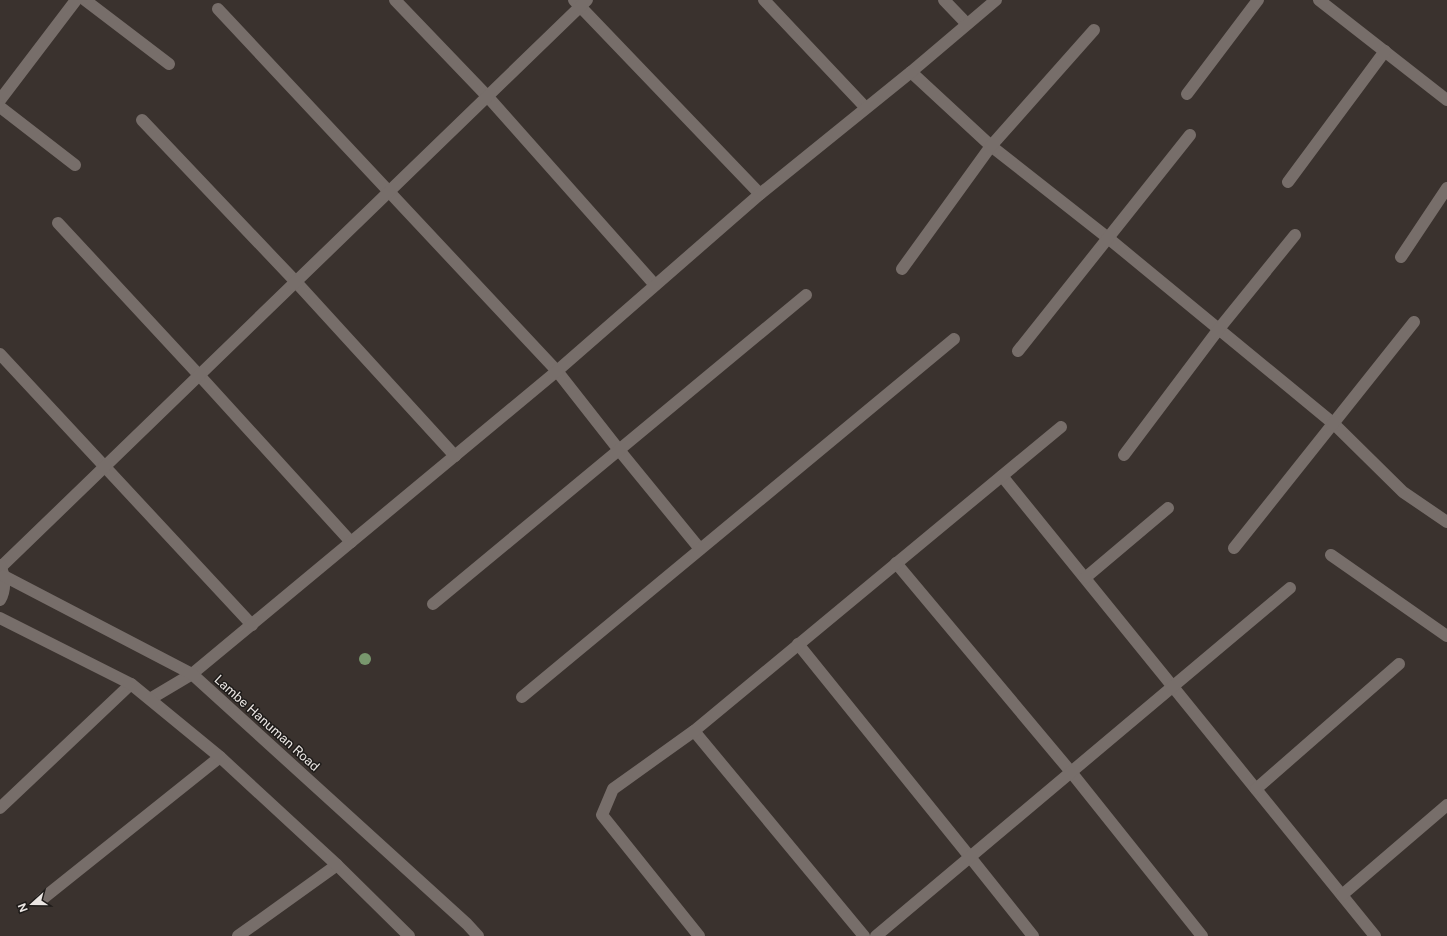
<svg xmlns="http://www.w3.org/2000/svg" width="1447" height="936" viewBox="0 0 1447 936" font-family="'Public Sans',sans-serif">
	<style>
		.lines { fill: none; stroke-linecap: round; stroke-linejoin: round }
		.minor { stroke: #776e6a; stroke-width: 12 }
		.tertiary { stroke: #776e6a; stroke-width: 12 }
		.secondary { stroke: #776e6a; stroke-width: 12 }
		.tree { fill: #78976d }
		.labels { text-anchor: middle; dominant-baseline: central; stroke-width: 3; stroke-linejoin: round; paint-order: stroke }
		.street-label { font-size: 13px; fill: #eae5e2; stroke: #1e1b19 }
	</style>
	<rect width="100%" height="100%" fill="#3a322e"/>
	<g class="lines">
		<!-- minor -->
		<g class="minor">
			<polyline points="85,0 169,64"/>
			<polyline points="395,0 488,97 655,285"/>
			<polyline points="574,0 760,194"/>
			<polyline points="764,0 866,108"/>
			<polyline points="944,0 967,24"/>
			<polyline points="1319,0 1447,100"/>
			<polyline points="218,9 557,371 619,450 700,549"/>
			<polyline points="911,72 991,146 1108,238 1334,424 1403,492 1447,522"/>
			<polyline points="1187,94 1258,0"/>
			<polyline points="0,100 76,0"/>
			<polyline points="0,107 75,165"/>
			<polyline points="142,120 296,282 455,456"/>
			<polyline points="1288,182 1385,51"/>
			<polyline points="58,223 199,375 351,542"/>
			<polyline points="1401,257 1447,188"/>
			<polyline points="902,269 991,146 1094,30"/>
			<polyline points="1018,351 1190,135"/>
			<polyline points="0,354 252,625"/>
			<polyline points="1124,455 1218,330 1295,235"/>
			<polyline points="1002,476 1375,936"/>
			<polyline points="1234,548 1414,322"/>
			<polyline points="1331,555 1447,636"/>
			<polyline points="896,563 1071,772 1202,936"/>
			<polyline points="1,567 587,0"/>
			<polyline points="1085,578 1168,508"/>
			<polyline points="433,604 806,295"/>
			<polyline points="798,644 970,857 1033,936"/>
			<polyline points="522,697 954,339"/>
			<polyline points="694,731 864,936"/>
			<polyline points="1256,789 1399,664"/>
			<polyline points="0,808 131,684"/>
			<polyline points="1342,895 1447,805"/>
			<polyline points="41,900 220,757"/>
			<polyline points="238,936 337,865"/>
			<polyline points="699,936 602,815 613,789 694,731 1061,427"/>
			<polyline points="876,936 1290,588"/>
		</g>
		<!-- tertiary -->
		<polyline class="tertiary" points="150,699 192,674 557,371 760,194 911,72 996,0"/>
		<!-- secondary -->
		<g class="secondary">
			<path d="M 0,565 C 5,576 6,590 0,600"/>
			<polyline points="4,576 192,674 467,924 478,936"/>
			<polyline points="0,618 131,684 220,757 337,865 409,936"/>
		</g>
	</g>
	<!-- trees -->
	<circle class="tree" cx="365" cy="659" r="6"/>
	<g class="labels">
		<!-- street labels -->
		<g class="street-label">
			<text transform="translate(267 723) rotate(42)">Lambe Hanuman Road</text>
		</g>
	</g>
	<!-- north arrow -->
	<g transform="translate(32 904) rotate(249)" stroke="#1e1b19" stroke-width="3" paint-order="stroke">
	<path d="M0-3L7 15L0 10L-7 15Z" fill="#eae5e2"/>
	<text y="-6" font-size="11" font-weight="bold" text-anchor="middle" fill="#eae5e2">N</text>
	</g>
</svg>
